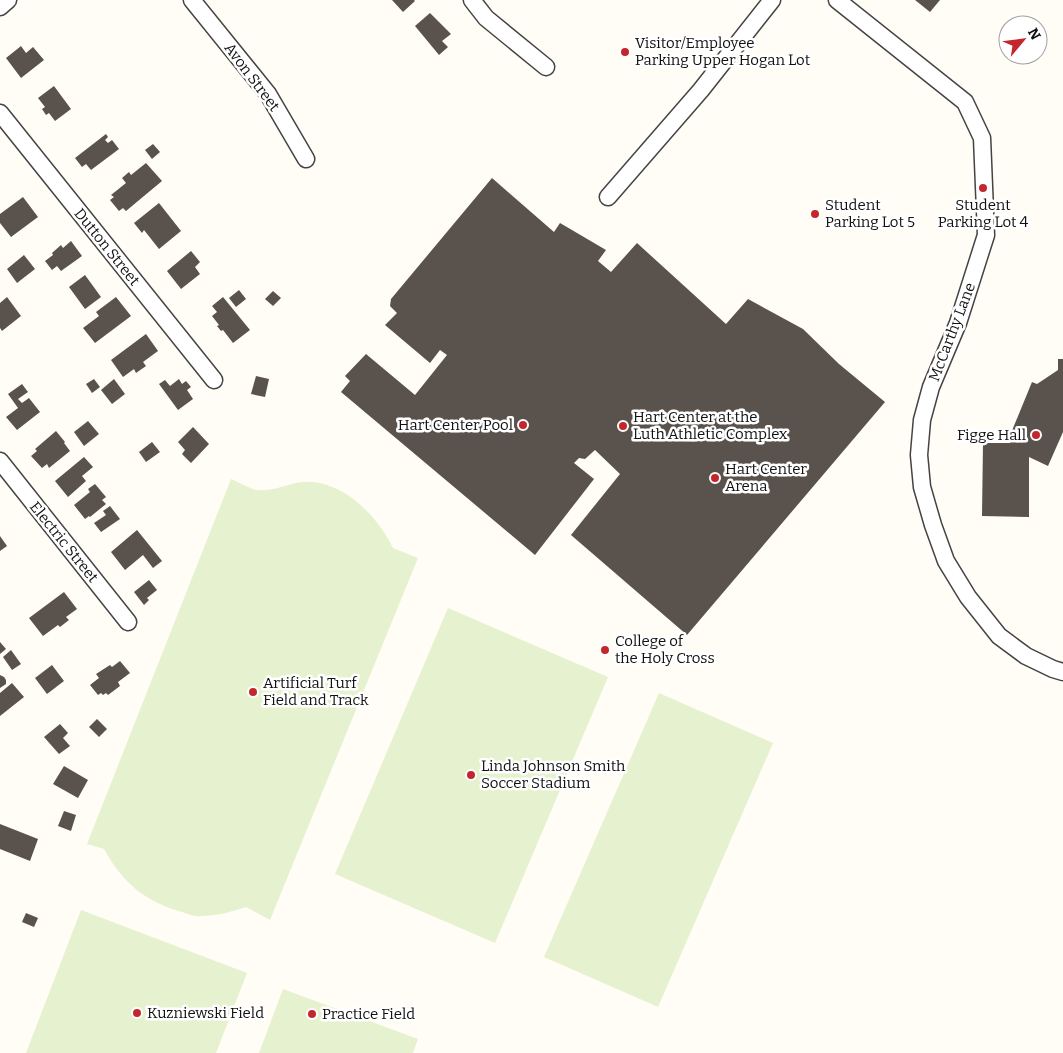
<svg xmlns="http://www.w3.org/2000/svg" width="1063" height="1053" viewBox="0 0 1063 1053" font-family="Bitter,serif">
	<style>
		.pitch { fill: #e6f2cf }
		.building { fill: #5a524d }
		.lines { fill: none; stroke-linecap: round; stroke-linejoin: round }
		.minor-casing { stroke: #444; stroke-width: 19 }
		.minor { stroke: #fff; stroke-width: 16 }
		.poi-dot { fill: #c4262e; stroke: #fff; stroke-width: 2 }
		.labels { text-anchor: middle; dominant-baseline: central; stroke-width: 5; stroke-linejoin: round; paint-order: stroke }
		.poi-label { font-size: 15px; fill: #111; stroke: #fff; text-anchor: start }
		.street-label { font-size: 15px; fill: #111; stroke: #fff }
	</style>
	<rect width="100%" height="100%" fill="#fffdf5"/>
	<!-- pitch -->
	<g class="pitch">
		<path d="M 231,479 C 239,482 248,488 256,490 C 272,492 287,484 302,482 C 342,479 377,515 393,548 L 418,558 L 270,920 L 246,907 C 231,912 217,916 201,916 C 195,917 188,914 182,912 C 145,902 122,882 104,849 L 87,844 Z"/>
		<polygon points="448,608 608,677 495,943 335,874"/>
		<polygon points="659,693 773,743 658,1007 544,957"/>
		<polygon points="81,910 247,973 216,1053 26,1053"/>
		<polygon points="283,989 418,1039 413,1053 259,1053"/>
	</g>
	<!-- building -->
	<g class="building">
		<polygon points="392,0 414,0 415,1 403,12"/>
		<polygon points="915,0 940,0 930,12"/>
		<polygon points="430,13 451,34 442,41 448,47 439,55 415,26"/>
		<polygon points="21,46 26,53 33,47 44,60 21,78 6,58"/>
		<polygon points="54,86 71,109 55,121 49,113 46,115 42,109 45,107 38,98"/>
		<polygon points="106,134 108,137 105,140 108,143 112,140 119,149 91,170 86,164 82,167 75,158"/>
		<polygon points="153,144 160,152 152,159 145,150"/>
		<polygon points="146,163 162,181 126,211 123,208 119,211 110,200 114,197 111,195 126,183 122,178 129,172 131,175"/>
		<polygon points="492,178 554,232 560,223 606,250 598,261 611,272 637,243 726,324 748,299 803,329 839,364 885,402 687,635 571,535 620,474 595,450 585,459 579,458 574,463 594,479 535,555 341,392 350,381 345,376 366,354 415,395 447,355 440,350 430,363 385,325 397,313 390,306 391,299"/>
		<polygon points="23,197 38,217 11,237 0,223 0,214"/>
		<polygon points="159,203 181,231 159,249 144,230 142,233 134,223"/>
		<polygon points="71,241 82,256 61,271 57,266 52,270 45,261 53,255 52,253 61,245 63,248"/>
		<polygon points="191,251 200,262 195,267 200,274 181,289 167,271"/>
		<polygon points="24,255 35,269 17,283 7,269"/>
		<polygon points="85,275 101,297 85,309 69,287"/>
		<polygon points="239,290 246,299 236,307 229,298"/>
		<polygon points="273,291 281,298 273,306 265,299"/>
		<polygon points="7,297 21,316 2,331 0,328 0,303"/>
		<polygon points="116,297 131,316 95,343 83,328 99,316 96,312"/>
		<polygon points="223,297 250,330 233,343 223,330 221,331 217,326 219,325 212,316 217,312 212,306"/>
		<polygon points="146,334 158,351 143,362 146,366 136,373 134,369 123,377 111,360"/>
		<polygon points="1058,359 1063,359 1063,432 1048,466 1029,457 1029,517 982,516 983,443 1010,443 1012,440 1009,438 1032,382 1037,384 1058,370"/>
		<polygon points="256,376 269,379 265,397 251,394"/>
		<polygon points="94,379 100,387 92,393 86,384"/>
		<polygon points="114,379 125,394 112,404 101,390"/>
		<polygon points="179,379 182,384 186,381 191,387 187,390 193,399 178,410 159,384 165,380 170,386"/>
		<polygon points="22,384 28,392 18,399 22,403 29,398 40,412 17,430 6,417 18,408 8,394"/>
		<polygon points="88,421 99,434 84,446 74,432"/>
		<polygon points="193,427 209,444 191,463 182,454 185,450 178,442"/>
		<polygon points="56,431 65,442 64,443 70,451 49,468 47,464 42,468 31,456 37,451 35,449"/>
		<polygon points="152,442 160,452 146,462 139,452"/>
		<polygon points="84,457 93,467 82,476 86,481 68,497 55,481"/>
		<polygon points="95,484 106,497 102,500 106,504 90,517 89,516 85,519 74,505 90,492 88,489"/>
		<polygon points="110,506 120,519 101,532 94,523 106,515 103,511"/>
		<polygon points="137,530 162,561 153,568 143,555 125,570 111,552"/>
		<polygon points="0,536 7,546 0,551"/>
		<polygon points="149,580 157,590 147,598 149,600 144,605 134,592"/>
		<polygon points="64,592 77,609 66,617 69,620 60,627 58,625 43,636 29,618"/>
		<polygon points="0,642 6,649 0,654"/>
		<polygon points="11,650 21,664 12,670 3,657"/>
		<polygon points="120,661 130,673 118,682 120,686 108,695 106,693 103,695 101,693 98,695 90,685 99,678 96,674 110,665 112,667"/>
		<polygon points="52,665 64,681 47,694 35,678"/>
		<polygon points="0,675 4,677 6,680 6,684 0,688"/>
		<polygon points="12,683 24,697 0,716 0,693"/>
		<polygon points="97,719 107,729 99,737 89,727"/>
		<polygon points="60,724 68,733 63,738 70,746 59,754 44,737"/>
		<polygon points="64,766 88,780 78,798 53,784"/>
		<polygon points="64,811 76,815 71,831 58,826"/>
		<polygon points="0,824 38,839 30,861 0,849"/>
		<polygon points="26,913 38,918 34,927 22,922"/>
	</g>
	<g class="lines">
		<!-- minor casing -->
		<g class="minor-casing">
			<g id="minor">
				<polyline points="192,0 268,94 306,159"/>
				<polyline points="472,0 486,18 546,67"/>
				<polyline points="837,0 965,102 982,138 986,235 958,323 931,387 922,420 919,455 922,487 933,525 946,561 968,597 999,636 1026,656 1053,669 1063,672"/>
				<polyline points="0,7 8,0"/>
				<polyline points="0,113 214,380"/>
				<polyline points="608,197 701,90 772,0"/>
				<polyline points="0,461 128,622"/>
			</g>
		</g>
		<!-- minor -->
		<use href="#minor" class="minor"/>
	</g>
	<!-- markers -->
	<g class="poi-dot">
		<circle cx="625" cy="52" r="5"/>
		<circle cx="983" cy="188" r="5"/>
		<circle cx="815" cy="214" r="5"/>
		<circle cx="523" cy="425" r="5"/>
		<circle cx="623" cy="426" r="5"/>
		<circle cx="1036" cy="435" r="5"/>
		<circle cx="715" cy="478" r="5"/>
		<circle cx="605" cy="650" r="5"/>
		<circle cx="253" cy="692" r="5"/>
		<circle cx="471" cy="775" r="5"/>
		<circle cx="137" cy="1013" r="5"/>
		<circle cx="312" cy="1014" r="5"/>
	</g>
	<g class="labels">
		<!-- poi labels -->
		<g class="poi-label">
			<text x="635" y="43">Visitor/Employee<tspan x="635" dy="17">Parking Upper Hogan Lot</tspan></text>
			<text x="825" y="205">Student<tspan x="825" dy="17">Parking Lot 5</tspan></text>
			<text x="983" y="205" text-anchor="middle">Student<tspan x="983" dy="17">Parking Lot 4</tspan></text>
			<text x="633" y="417">Hart Center at the<tspan x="633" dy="17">Luth Athletic Complex</tspan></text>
			<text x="513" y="425" text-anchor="end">Hart Center Pool</text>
			<text x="1026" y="435" text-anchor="end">Figge Hall</text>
			<text x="725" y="469">Hart Center<tspan x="725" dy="17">Arena</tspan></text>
			<text x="615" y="641">College of<tspan x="615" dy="17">the Holy Cross</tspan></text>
			<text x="263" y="683">Artificial Turf<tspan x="263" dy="17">Field and Track</tspan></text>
			<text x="481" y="766">Linda Johnson Smith<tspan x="481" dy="17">Soccer Stadium</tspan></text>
			<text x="147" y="1013">Kuzniewski Field</text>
			<text x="322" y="1014">Practice Field</text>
		</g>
		<!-- street labels -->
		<g class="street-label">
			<text transform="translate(252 77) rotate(53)">Avon Street</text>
			<text transform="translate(107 247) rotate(51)">Dutton Street</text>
			<text transform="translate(952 332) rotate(-69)">McCarthy Lane</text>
			<text transform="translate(64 542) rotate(51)">Electric Street</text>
		</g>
	</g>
	<!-- north arrow -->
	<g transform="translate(1023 40) rotate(61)"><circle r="24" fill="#ffffff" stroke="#a0a0a0"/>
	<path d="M0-4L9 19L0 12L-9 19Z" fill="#c4262e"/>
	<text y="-8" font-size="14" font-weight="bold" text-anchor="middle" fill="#111111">N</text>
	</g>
</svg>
